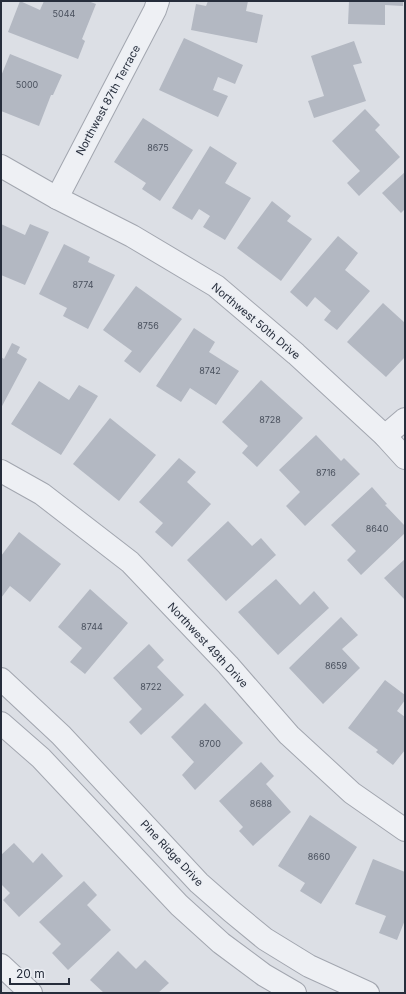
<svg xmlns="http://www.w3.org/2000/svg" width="406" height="994" viewBox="0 0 406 994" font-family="Inter,sans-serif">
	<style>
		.building { fill: #b3b8c2 }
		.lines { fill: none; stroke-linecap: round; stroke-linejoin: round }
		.minor-casing { stroke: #a2a6af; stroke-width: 24 }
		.minor { stroke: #eef0f4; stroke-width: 22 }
		.labels { text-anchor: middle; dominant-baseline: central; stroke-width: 3; stroke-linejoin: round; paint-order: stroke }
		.number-label { font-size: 9px; fill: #49505d }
		.street-label { font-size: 11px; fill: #262d3b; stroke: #ebeef3 }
	</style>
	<rect width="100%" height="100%" fill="#dcdfe5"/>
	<!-- building -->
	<g class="building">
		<polygon points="20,1 40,10 44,1 88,1 96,4 82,39 85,41 78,59 8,32"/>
		<polygon points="208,1 248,1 246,11 263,15 257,43 191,30 196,4 206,6"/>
		<polygon points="349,1 403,1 403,6 385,5 385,25 348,24"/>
		<polygon points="184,38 243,65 235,84 218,77 213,90 228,96 218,117 159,90"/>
		<polygon points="354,41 362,63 353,65 366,101 314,118 308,101 324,96 311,56"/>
		<polygon points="10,54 62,75 53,95 51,95 39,126 1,111 1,76"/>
		<polygon points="365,109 380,125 375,130 400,157 359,196 347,183 360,171 332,141"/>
		<polygon points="143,118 193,150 160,201 142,189 146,183 114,162"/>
		<polygon points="210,146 237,163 225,183 251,198 225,240 203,227 210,216 199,209 192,220 172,208"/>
		<polygon points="405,172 405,209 401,213 382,193"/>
		<polygon points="272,201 291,216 287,221 312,239 281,281 237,248"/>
		<polygon points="1,224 25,235 30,224 49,232 25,285 1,275"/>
		<polygon points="338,236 358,253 345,270 370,291 337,330 324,320 331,311 315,297 307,307 290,292"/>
		<polygon points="64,244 90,257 88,262 115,275 88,329 63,316 67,308 39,294"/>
		<polygon points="136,286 182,319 140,373 124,361 132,351 103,330"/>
		<polygon points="383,303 405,323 405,357 386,377 347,342"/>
		<polygon points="194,328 215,342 209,352 239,371 216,405 190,388 181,402 156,386"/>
		<polygon points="12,343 20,347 17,353 27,359 1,408 1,357 4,359"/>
		<polygon points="261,380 303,418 257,467 242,453 248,446 222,422"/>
		<polygon points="39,381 69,400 79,385 98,396 61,455 11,424"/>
		<polygon points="110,418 156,455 119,501 73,464"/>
		<polygon points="316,435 341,461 344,458 360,474 305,526 286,506 300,492 279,470"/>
		<polygon points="179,458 196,472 187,482 211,504 172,547 155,532 163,523 139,502"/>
		<polygon points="372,487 387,504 385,505 405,526 405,533 361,575 347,560 356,551 331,525"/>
		<polygon points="228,521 252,546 261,538 276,555 226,601 187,560"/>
		<polygon points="19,532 61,564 30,602 10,586 1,598 1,556"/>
		<polygon points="405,559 405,600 384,578"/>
		<polygon points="276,579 300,605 314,591 329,608 278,655 238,612"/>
		<polygon points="90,589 128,623 85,674 70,662 82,648 58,627"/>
		<polygon points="341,617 358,635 342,649 360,668 323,704 289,668"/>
		<polygon points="149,644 164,660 157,667 184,695 141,735 129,722 142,709 113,678"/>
		<polygon points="385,680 405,695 405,700 397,711 405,717 405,750 393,765 376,752 378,750 348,728"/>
		<polygon points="205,703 243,743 195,790 182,775 194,762 171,737"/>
		<polygon points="261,762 274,776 266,784 291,812 253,846 239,831 243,827 219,801"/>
		<polygon points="310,815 357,847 321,904 300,891 305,883 278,866"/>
		<polygon points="14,843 33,863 42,853 63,876 19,917 3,900 10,893 1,884 1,855"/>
		<polygon points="373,859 405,872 405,920 397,940 379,933 386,916 355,904"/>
		<polygon points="84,881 97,895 87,905 111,930 68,970 52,953 61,944 39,922"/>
		<polygon points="118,951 136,969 145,960 169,983 158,993 104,993 90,980"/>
	</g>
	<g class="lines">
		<!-- minor casing -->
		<g class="minor-casing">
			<g id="minor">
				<polyline points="1,166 57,198 132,236 216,286 296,354 385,436 405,458"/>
				<polyline points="57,198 155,10 158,1"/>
				<polyline points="385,436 405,419"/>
				<polyline points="1,471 42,494 130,562 228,665 289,735 352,793 405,830"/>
				<polyline points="1,679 61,735 199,883 231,911 265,939 309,966 368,993"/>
				<polyline points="1,723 41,758 179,905 221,943 264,975 295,993"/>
				<polyline points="1,965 31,993"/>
			</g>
		</g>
		<!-- minor -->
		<use href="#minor" class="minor"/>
	</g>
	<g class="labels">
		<!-- number labels -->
		<g class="number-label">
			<text x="64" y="13">5044</text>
			<text x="27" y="84">5000</text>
			<text x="158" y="147">8675</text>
			<text x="83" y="284">8774</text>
			<text x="148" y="325">8756</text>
			<text x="210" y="370">8742</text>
			<text x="270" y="419">8728</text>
			<text x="326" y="472">8716</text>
			<text x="377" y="528">8640</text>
			<text x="92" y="626">8744</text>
			<text x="336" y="665">8659</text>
			<text x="151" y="686">8722</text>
			<text x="210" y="743">8700</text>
			<text x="261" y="803">8688</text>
			<text x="319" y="856">8660</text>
		</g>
		<!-- street labels -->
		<g class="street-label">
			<text transform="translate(108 100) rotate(-62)">Northwest 87th Terrace</text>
			<text transform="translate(256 321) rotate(40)">Northwest 50th Drive</text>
			<text transform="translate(208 645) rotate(47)">Northwest 49th Drive</text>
			<text transform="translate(172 853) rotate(47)">Pine Ridge Drive</text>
		</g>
	</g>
	<!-- border -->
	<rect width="406" height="994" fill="none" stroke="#262d3b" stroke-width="4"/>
	<!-- scale -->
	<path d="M10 978v6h59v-6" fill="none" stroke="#262d3b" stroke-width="2"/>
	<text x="16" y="978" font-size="12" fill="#262d3b" stroke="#ebeef3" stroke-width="3" paint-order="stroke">20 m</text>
</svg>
